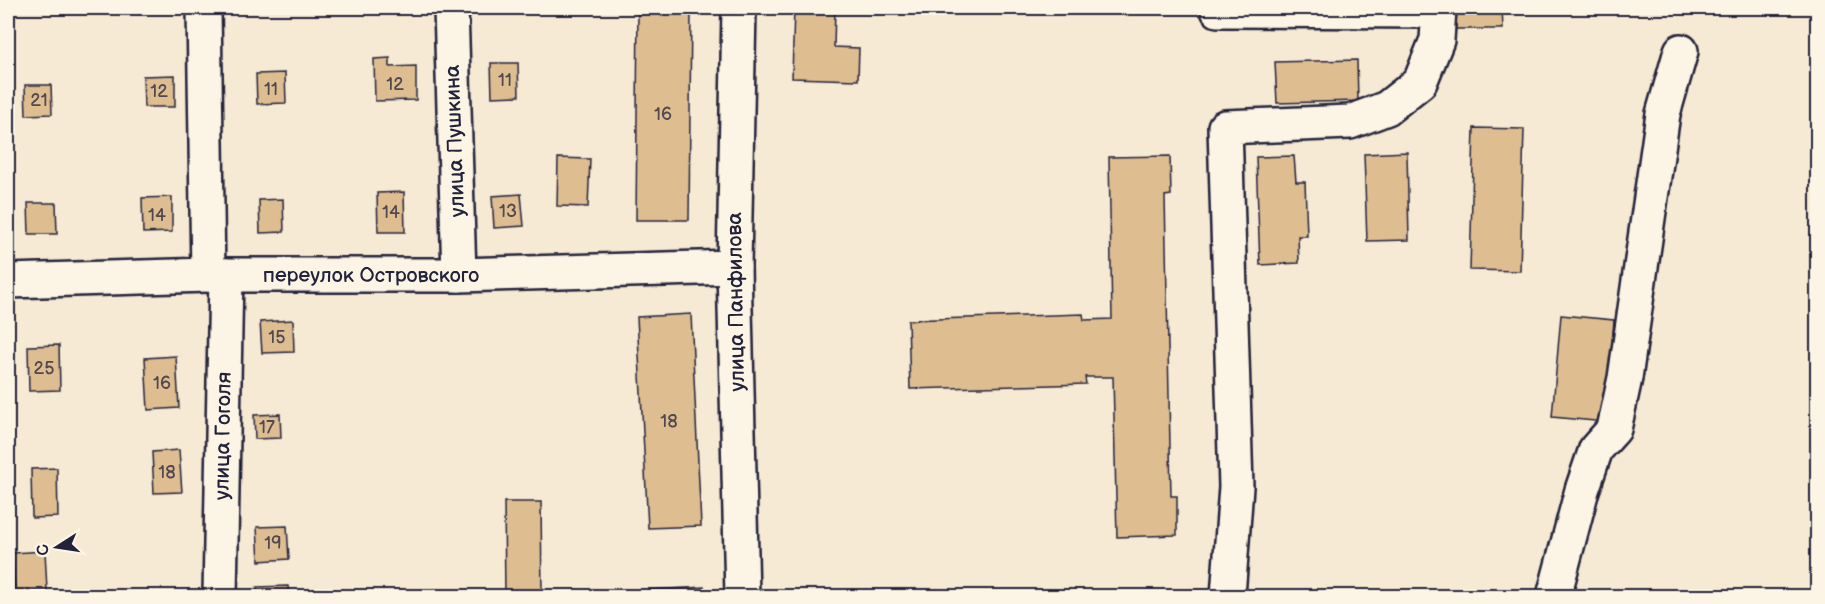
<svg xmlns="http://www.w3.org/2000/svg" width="1825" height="604" viewBox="0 0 1825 604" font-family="'Balsamiq Sans',sans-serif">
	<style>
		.building { fill: #debd91; stroke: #22223b; stroke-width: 1.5 }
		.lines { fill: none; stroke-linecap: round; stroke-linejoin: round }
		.minor-casing { stroke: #22223b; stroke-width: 38 }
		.minor { stroke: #fcf5e5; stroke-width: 33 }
		.labels { text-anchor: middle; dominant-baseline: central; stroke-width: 4.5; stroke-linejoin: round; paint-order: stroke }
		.number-label { font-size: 18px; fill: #514950 }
		.street-label { font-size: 21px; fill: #22223b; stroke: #fcf5e5 }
	</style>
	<rect width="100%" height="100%" fill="#f6ead4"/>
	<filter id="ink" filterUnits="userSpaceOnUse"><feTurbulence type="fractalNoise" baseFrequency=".0167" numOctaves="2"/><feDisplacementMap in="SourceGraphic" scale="12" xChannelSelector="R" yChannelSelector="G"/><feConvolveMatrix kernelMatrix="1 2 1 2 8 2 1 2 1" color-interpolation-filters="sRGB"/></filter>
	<g filter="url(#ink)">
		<!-- building -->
		<g class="building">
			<polygon points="638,8 691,8 689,220 636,220"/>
			<polygon points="794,8 835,8 834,47 859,48 858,80 792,78"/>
			<polygon points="1455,8 1502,8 1503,29 1455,29"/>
			<polygon points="390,58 390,67 416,66 416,100 375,101 374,59"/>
			<polygon points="1357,60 1358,101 1277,103 1275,62"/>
			<polygon points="491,63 518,63 519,96 492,97"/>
			<polygon points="285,73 286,103 257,104 256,74"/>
			<polygon points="175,75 175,107 144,107 143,76"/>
			<polygon points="25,85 51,85 52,114 26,115"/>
			<polygon points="1474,128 1524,129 1520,271 1470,270"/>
			<polygon points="1407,152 1409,240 1367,241 1364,154"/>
			<polygon points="1170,156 1171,195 1165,196 1171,496 1177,496 1177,535 1117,537 1113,377 1085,377 1086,384 910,389 908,320 1083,314 1084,320 1112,319 1109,157"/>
			<polygon points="1294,156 1296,182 1305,182 1307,236 1298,236 1299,263 1260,265 1256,157"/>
			<polygon points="558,158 590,159 588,207 557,206"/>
			<polygon points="404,192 405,232 378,232 377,193"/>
			<polygon points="521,194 524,226 494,228 492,196"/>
			<polygon points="172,197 172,232 143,233 142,198"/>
			<polygon points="283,199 284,232 260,233 259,200"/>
			<polygon points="28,203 56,203 57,234 29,234"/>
			<polygon points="691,314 701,526 648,528 637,317"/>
			<polygon points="1561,315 1614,320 1606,422 1552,417"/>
			<polygon points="293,320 294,352 262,353 260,322"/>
			<polygon points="59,345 60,390 29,391 28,346"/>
			<polygon points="176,356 179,408 148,410 145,358"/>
			<polygon points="280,414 281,438 255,439 254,415"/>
			<polygon points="179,450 182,492 154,493 152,452"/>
			<polygon points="57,468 58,517 32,518 31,469"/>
			<polygon points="504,502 541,502 542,596 505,596"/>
			<polygon points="287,526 289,559 259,561 257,527"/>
			<polygon points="45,551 47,590 15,592 13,553"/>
			<polygon points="288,586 289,596 257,596 257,587"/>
			<polygon points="704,587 704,596 651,596 650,590"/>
		</g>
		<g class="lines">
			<!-- minor casing -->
			<g class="minor-casing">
				<g id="minor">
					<polyline points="204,8 208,275"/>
					<polyline points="451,8 459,275"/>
					<polyline points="739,8 734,267 742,596"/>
					<polyline points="1218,10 1439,11"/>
					<polyline points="8,281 208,275 459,275 734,267"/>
					<polyline points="220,596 226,275"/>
					<polyline points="1228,596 1236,487 1225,127 1350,122 1387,108 1420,82 1437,40 1439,8"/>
					<polyline points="1554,596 1582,490 1596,449 1614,429 1625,378 1663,114 1681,51"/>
				</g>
			</g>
			<!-- minor -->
			<use href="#minor" class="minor"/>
		</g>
	</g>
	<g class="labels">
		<!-- number labels -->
		<g class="number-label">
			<text x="505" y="80">11</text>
			<text x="395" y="84">12</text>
			<text x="271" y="89">11</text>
			<text x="159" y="91">12</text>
			<text x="39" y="100">21</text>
			<text x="663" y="114">16</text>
			<text x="508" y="211">13</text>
			<text x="391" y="212">14</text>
			<text x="157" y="215">14</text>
			<text x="277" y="337">15</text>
			<text x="44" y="368">25</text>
			<text x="162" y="383">16</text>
			<text x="669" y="421">18</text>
			<text x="267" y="427">17</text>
			<text x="167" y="472">18</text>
			<text x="273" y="543">19</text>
		</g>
		<!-- street labels -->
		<g class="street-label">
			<text transform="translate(455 141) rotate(-92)">улица Пушкина</text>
			<text x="371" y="275">переулок Островского</text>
			<text transform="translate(736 302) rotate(-91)">улица Панфилова</text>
			<text transform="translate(223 436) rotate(-89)">улица Гоголя</text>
		</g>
	</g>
	<!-- margin -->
	<rect width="1825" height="604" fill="none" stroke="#fcf5e5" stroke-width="30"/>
	<rect x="15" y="15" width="1795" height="574" fill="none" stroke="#22223b" stroke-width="2" filter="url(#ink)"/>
	<!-- north arrow -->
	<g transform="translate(57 547) rotate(258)" stroke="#fcf5e5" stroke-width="4.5" paint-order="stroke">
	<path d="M0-4.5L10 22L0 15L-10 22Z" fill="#22223b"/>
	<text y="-9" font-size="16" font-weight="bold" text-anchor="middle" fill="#22223b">С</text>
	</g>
</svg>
